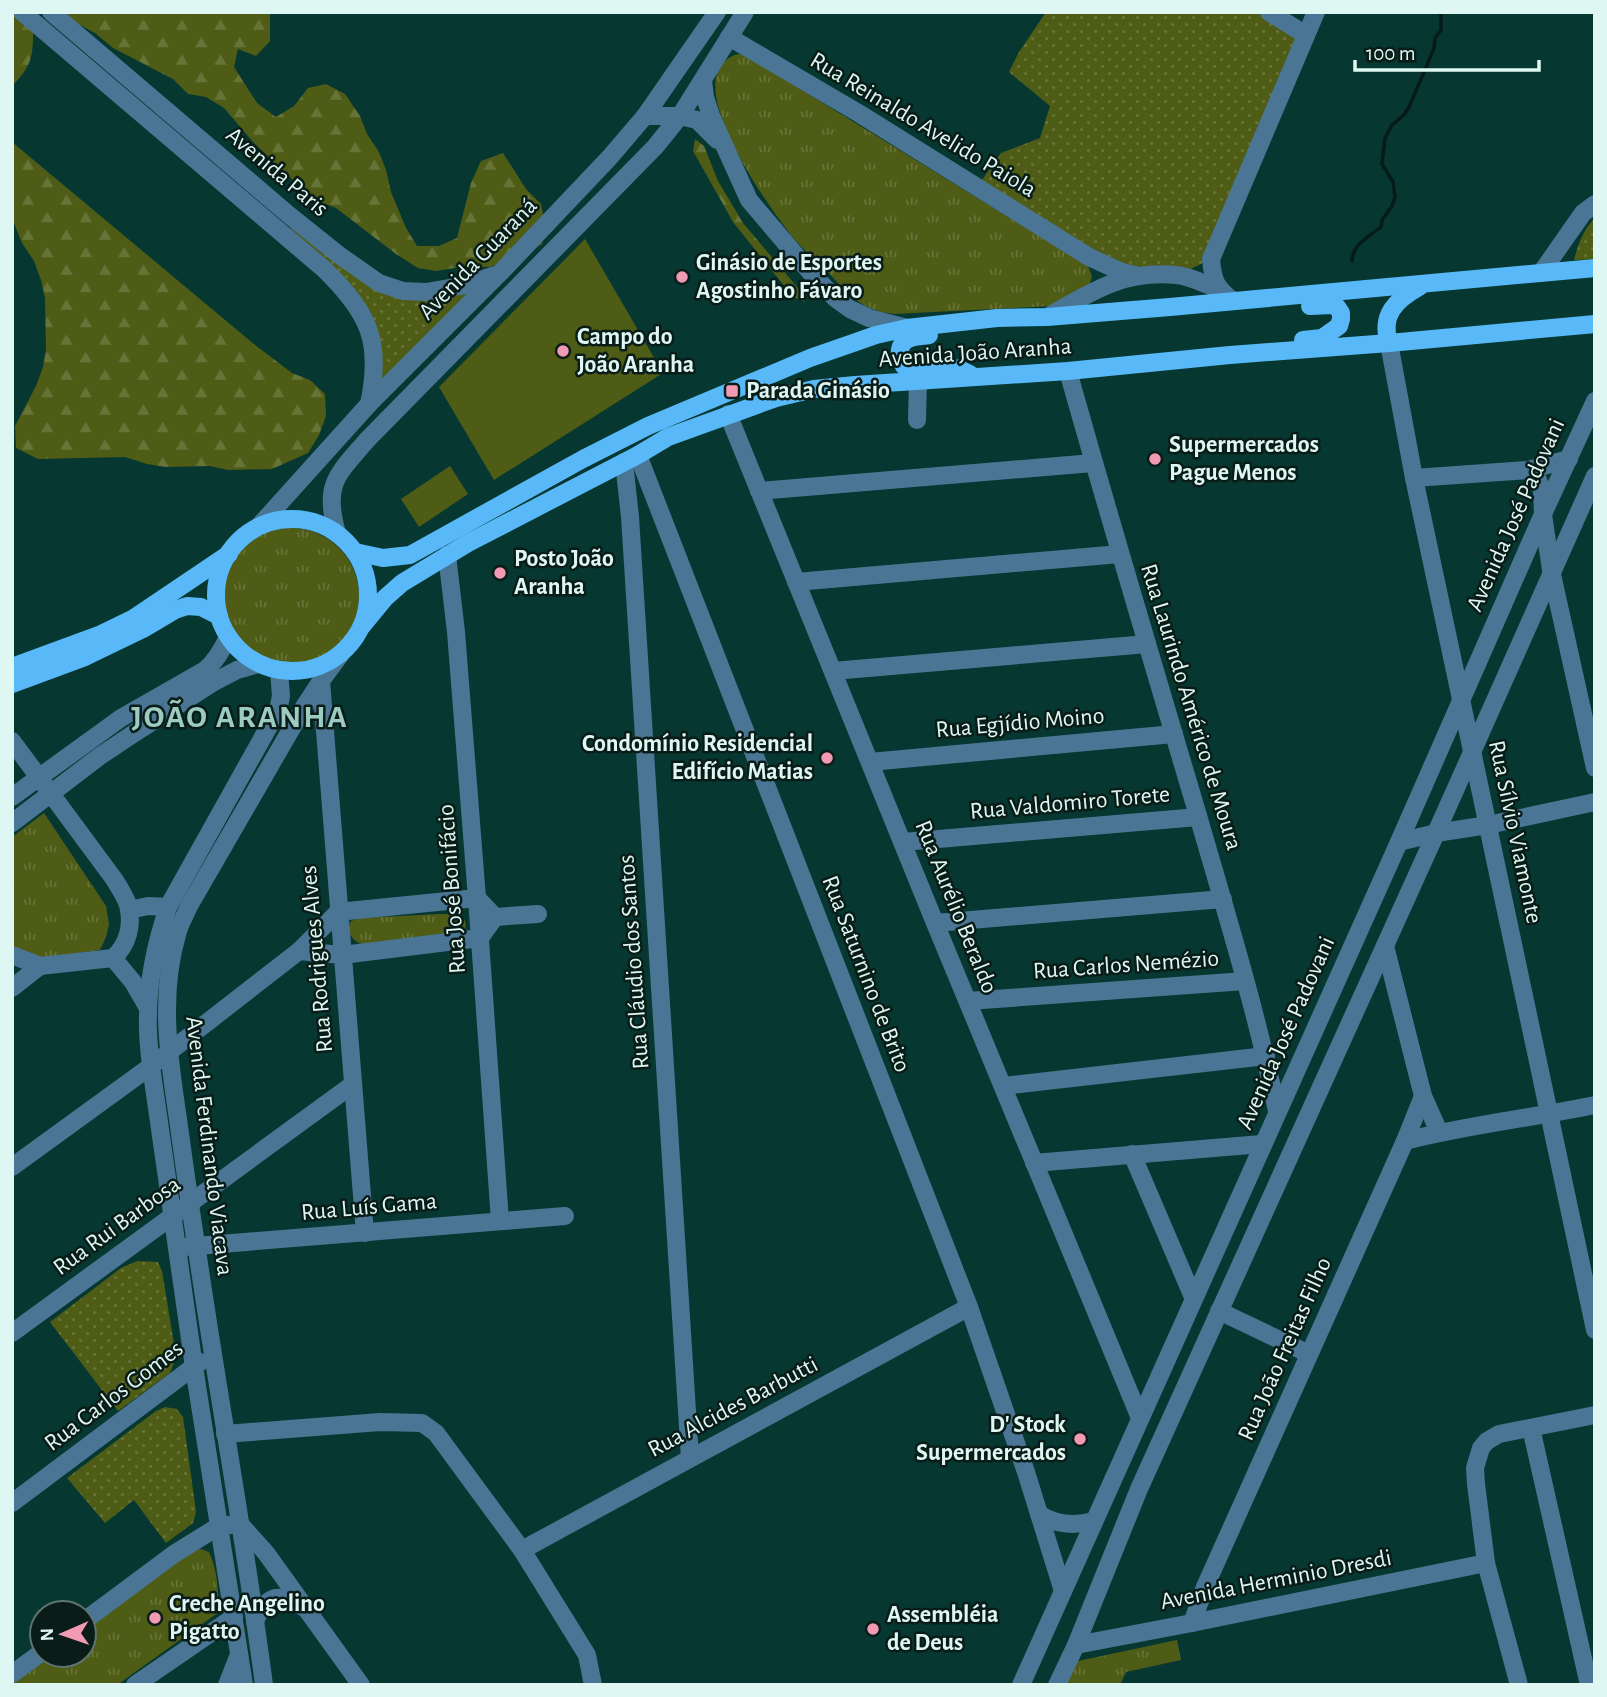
<svg xmlns="http://www.w3.org/2000/svg" width="1607" height="1697" viewBox="0 0 1607 1697" font-family="'Alegreya Sans',sans-serif">
	<style>
		.grass { fill: url(#grass-dots) }
		.forest { fill: url(#forest-firs) }
		.park { fill: url(#park-tufts) }
		.pitch { fill: #4e5c16 }
		.lines { fill: none; stroke-linecap: round; stroke-linejoin: round }
		.stream { stroke: #051b17; stroke-width: 3.5 }
		.minor { stroke: #4a7594; stroke-width: 18 }
		.major { stroke: #59b9f8; stroke-width: 18 }
		.poi-dot { fill: #f09ab4; stroke: #091c18; stroke-width: 2.5 }
		.labels { text-anchor: middle; dominant-baseline: central; stroke-width: 5; stroke-linejoin: round; paint-order: stroke }
		.street-label { font-size: 24px; fill: #dff7f2; stroke: #091c18 }
		.poi-label { font-size: 24px; font-weight: bold; fill: #dff7f2; stroke: #091c18; text-anchor: start }
		.district-label { font-size: 32px; font-weight: bold; letter-spacing: 2px; fill: #9ccbc1; stroke: #091c18 }
	</style>
	<defs>
		<pattern id="grass-dots" width="8" height="8" patternUnits="userSpaceOnUse" patternTransform="scale(1.75)"><rect width="8" height="8" fill="#4e5c16"/><path d="M2 2h.1M6 6h.1" fill="none" stroke="#677438" stroke-width="1.8" stroke-linecap="round"/></pattern>
		<pattern id="forest-firs" width="22" height="20" patternUnits="userSpaceOnUse" patternTransform="scale(1.75)"><rect width="22" height="20" fill="#4e5c16"/><path d="M5 1l3.5 6h-7zM16 11l3.5 6h-7z" fill="#677438"/></pattern>
		<pattern id="park-tufts" width="24" height="20" patternUnits="userSpaceOnUse" patternTransform="scale(1.75)"><rect width="24" height="20" fill="#4e5c16"/><path d="M3 7l-1-3M5 7V3M7 7l1-3M15 17l-1-3M17 17v-4M19 17l1-3" fill="none" stroke="#677438"/></pattern>
	</defs>
	<rect width="100%" height="100%" fill="#063831"/>
	<!-- grass -->
	<g class="grass">
		<polygon points="1046,12 1268,12 1306,35 1211,259 1178,275 1136,275 977,187 1001,153 1040,138 1050,106 1009,72 1019,52"/>
		<path d="M 1595,218 L 1595,259 L 1574,260 C 1578,244 1583,230 1595,218 Z"/>
		<polygon points="293,226 378,287 478,287 380,386 377,332 289,231"/>
		<polygon points="137,1261 158,1262 162,1271 174,1344 174,1363 170,1373 118,1411 50,1322 121,1268"/>
		<polygon points="165,1407 177,1409 183,1417 196,1512 193,1523 166,1543 134,1500 105,1523 67,1478 156,1411"/>
	</g>
	<!-- forest -->
	<g class="forest">
		<path d="M 12,12 L 33,31 C 33,59 31,66 12,86 Z"/>
		<polygon points="65,12 270,12 270,41 256,56 238,49 234,67 257,103 276,117 294,106 308,88 326,84 345,94 360,116 367,134 379,152 386,170 391,192 406,228 417,246 439,246 457,238 471,183 481,161 503,153 526,189 541,204 545,225 542,244 524,255 505,263 487,267 461,267 436,271 418,268 396,254 336,208 318,201 299,186 254,143 224,108 206,97 188,94 173,79 113,48 95,33 76,23"/>
		<polygon points="695,139 704,146 718,181 743,223 803,294 805,302 793,297 733,222 693,151"/>
		<polygon points="12,142 255,345 292,373 310,380 325,394 326,416 319,435 308,453 272,469 228,470 210,466 166,467 147,464 125,457 38,459 16,448 15,426 36,386 43,367 46,349 45,298 41,280 34,261 22,243 12,218"/>
	</g>
	<!-- park -->
	<g class="park">
		<path d="M 738,54 L 745,55 L 1088,266 L 1092,276 L 1090,284 L 1053,306 L 894,314 C 882,312 870,310 859,302 C 847,294 838,283 828,272 C 818,262 807,253 797,242 C 774,215 670,74 738,54 Z"/>
		<circle cx="291" cy="596" r="68"/>
		<polygon points="44,813 106,906 109,924 106,937 100,950 38,959 12,949 12,837"/>
		<path d="M 441,914 C 456,914 469,913 465,933 L 362,944 C 351,940 346,931 351,921 L 360,918 Z"/>
		<path d="M 201,1549 L 209,1552 C 218,1571 218,1591 219,1612 L 117,1685 L 12,1685 L 12,1683 L 50,1655 L 84,1655 L 84,1629 L 193,1550 Z"/>
		<polygon points="1177,1640 1181,1660 1126,1672 1120,1685 1062,1685 1078,1661"/>
	</g>
	<!-- pitch -->
	<g class="pitch">
		<polygon points="585,239 663,373 494,480 439,387"/>
		<polygon points="450,466 468,494 419,527 401,499"/>
	</g>
	<g class="lines">
		<!-- stream -->
		<path class="stream" d="M 1352,261 C 1353,243 1369,237 1381,227 L 1382,220 L 1392,206 L 1395,197 L 1393,182 L 1382,164 L 1385,138 L 1392,125 L 1404,115 L 1409,107 L 1427,65 L 1434,48 L 1435,38 L 1441,30 L 1441,12"/>
		<!-- minor -->
		<g class="minor">
			<path d="M 22,12 L 325,270 C 370,314 382,343 369,404"/>
			<polyline points="51,12 289,215 339,255 379,283 403,291 426,292 466,285 495,275"/>
			<polyline points="1269,12 1306,35"/>
			<polyline points="729,37 860,114 1089,257 1122,272 1136,275"/>
			<polyline points="703,80 705,97 711,116 749,200 811,273 836,299 850,309 869,318 907,328"/>
			<polyline points="645,116 680,116 697,120 717,140"/>
			<polyline points="1541,273 1583,213 1595,204"/>
			<path d="M 1233,301 C 1216,287 1213,282 1211,259 L 1316,12"/>
			<path d="M 1047,317 C 1091,292 1123,270 1176,275 C 1190,276 1205,284 1218,289"/>
			<polyline points="1389,343 1414,478 1595,1330"/>
			<path d="M 1068,371 C 1110,521 1155,670 1199,819 C 1227,916 1257,1013 1277,1111"/>
			<polyline points="728,414 935,923 1140,1418"/>
			<polyline points="917,420 918,381"/>
			<polyline points="638,455 969,1307 1026,1472 1063,1591"/>
			<polyline points="624,462 630,517 690,1458"/>
			<polyline points="1528,470 1537,478 1542,490 1543,514 1551,570 1595,768"/>
			<polyline points="1414,478 1528,470 1569,459"/>
			<polyline points="759,491 1093,463"/>
			<polyline points="259,526 369,404 501,272 610,157 645,116 717,12"/>
			<path d="M 337,533 C 323,484 337,475 367,440 L 655,147 L 680,116 L 745,12"/>
			<polyline points="447,555 456,632 477,898 500,1221"/>
			<polyline points="796,582 1120,554"/>
			<polyline points="833,671 1147,644"/>
			<polyline points="321,681 365,1233"/>
			<path d="M 12,741 L 114,879 C 119,887 125,896 128,905 C 133,925 128,945 113,958"/>
			<polyline points="870,762 1174,734"/>
			<path d="M 12,797 L 121,718 L 205,670 C 216,661 222,650 228,637"/>
			<polyline points="12,823 100,756 133,734 214,682 237,670 258,664"/>
			<polyline points="903,842 1198,817"/>
			<polyline points="1399,842 1436,833 1488,825 1595,802"/>
			<polyline points="129,910 148,906 168,907"/>
			<polyline points="935,923 1223,899"/>
			<polyline points="1385,946 1423,1096 1439,1132"/>
			<polyline points="299,951 342,955 480,938 495,917 538,914"/>
			<polyline points="12,955 40,966 113,958"/>
			<polyline points="113,958 133,982 148,1008"/>
			<polyline points="12,988 40,966"/>
			<polyline points="968,1001 1245,981"/>
			<polyline points="1003,1086 1266,1056"/>
			<path d="M 1405,1141 C 1467,1125 1532,1118 1595,1105"/>
			<polyline points="1132,1154 1193,1297"/>
			<polyline points="1034,1163 1262,1144"/>
			<polyline points="12,1167 151,1066 299,951 338,912 477,898 495,917"/>
			<polyline points="184,1247 565,1216"/>
			<polyline points="1219,1311 1309,1354"/>
			<polyline points="12,1333 352,1085"/>
			<polyline points="1531,1428 1589,1685"/>
			<polyline points="225,1434 380,1422 422,1423 436,1433 522,1550 587,1655 593,1685"/>
			<polyline points="12,1503 200,1362"/>
			<path d="M 1039,1514 C 1056,1525 1075,1526 1094,1521"/>
			<polyline points="522,1550 969,1307"/>
			<polyline points="84,1621 174,1554 219,1526 240,1524 266,1553 361,1685"/>
			<path d="M 255,1621 C 267,1594 279,1592 303,1607"/>
			<polyline points="1192,1623 1205,1587 1405,1141 1423,1096"/>
			<polyline points="1076,1645 1192,1623 1486,1563"/>
			<polyline points="12,1674 42,1652"/>
			<polyline points="135,1685 234,1617"/>
			<polyline points="227,1685 238,1657"/>
			<path d="M 244,1685 L 194,1367 L 151,1066 C 149,1049 147,1032 148,1016 C 148,978 156,943 168,907 L 278,710 L 281,696 L 279,671"/>
			<path d="M 264,1685 C 245,1539 218,1395 197,1250 C 190,1207 184,1163 178,1119 C 169,1059 159,996 177,935 C 179,925 185,916 189,906 L 304,707 L 321,681 L 341,654"/>
			<polyline points="1021,1685 1399,842 1543,514 1595,401"/>
			<polyline points="1057,1685 1076,1645 1139,1489 1436,833 1595,476"/>
			<polyline points="1519,1685 1486,1563 1476,1484 1475,1468 1481,1448 1487,1441 1499,1434 1595,1415"/>
		</g>
		<!-- major -->
		<g class="major">
			<path d="M 929,335 C 923,336 916,336 911,338 C 898,342 897,356 904,366 C 931,371 949,359 974,377"/>
			<polyline points="1303,340 1322,338 1339,326 1341,319 1341,313 1337,307 1332,305 1310,306"/>
			<path d="M 1389,343 C 1380,315 1396,300 1419,287"/>
			<circle cx="292" cy="595" r="76"/>
			<polyline points="355,552 383,558 410,555 583,459 648,426 810,358 876,335 907,328 997,318 1047,317 1170,307 1595,268"/>
			<polyline points="362,626 385,598 402,583 468,543 638,455 668,437 776,398 814,389 855,385 1068,371 1230,355 1389,343 1595,324"/>
			<polyline points="12,667 99,635 134,618 229,554"/>
			<polyline points="12,684 85,657 143,629 175,610 187,606 201,607 219,616"/>
		</g>
	</g>
	<!-- markers -->
	<g class="poi-dot">
		<circle cx="682" cy="277" r="7"/>
		<circle cx="563" cy="351" r="7"/>
		<rect x="725" y="384" width="14" height="14" rx="3.5"/>
		<circle cx="1155" cy="459" r="7"/>
		<circle cx="500" cy="573" r="7"/>
		<circle cx="827" cy="758" r="7"/>
		<circle cx="1080" cy="1439" r="7"/>
		<circle cx="155" cy="1618" r="7"/>
		<circle cx="873" cy="1629" r="7"/>
	</g>
	<g class="labels">
		<!-- street labels -->
		<g class="street-label">
			<text transform="translate(923 125) rotate(31)">Rua Reinaldo Avelido Paiola</text>
			<text transform="translate(277 172) rotate(40)">Avenida Paris</text>
			<text transform="translate(478 259) rotate(-46)">Avenida Guaraná</text>
			<text transform="translate(975 353) rotate(-4)">Avenida João Aranha</text>
			<text transform="translate(1516 515) rotate(-66)">Avenida José Padovani</text>
			<text transform="translate(1191 707) rotate(73)">Rua Laurindo Américo de Moura</text>
			<text transform="translate(1020 723) rotate(-5)">Rua Egjídio Moino</text>
			<text transform="translate(1070 803) rotate(-5)">Rua Valdomiro Torete</text>
			<text transform="translate(1515 832) rotate(78)">Rua Sílvio Viamonte</text>
			<text transform="translate(452 889) rotate(-94)">Rua José Bonifácio</text>
			<text transform="translate(956 907) rotate(68)">Rua Aurélio Beraldo</text>
			<text transform="translate(317 959) rotate(-95)">Rua Rodrigues Alves</text>
			<text transform="translate(634 962) rotate(-94)">Rua Cláudio dos Santos</text>
			<text transform="translate(1126 965) rotate(-4)">Rua Carlos Nemézio</text>
			<text transform="translate(866 974) rotate(69)">Rua Saturnino de Brito</text>
			<text transform="translate(1286 1033) rotate(-66)">Avenida José Padovani</text>
			<text transform="translate(209 1146) rotate(83)">Avenida Ferdinando Viacava</text>
			<text transform="translate(369 1207) rotate(-5)">Rua Luís Gama</text>
			<text transform="translate(117 1226) rotate(-36)">Rua Rui Barbosa</text>
			<text transform="translate(1285 1349) rotate(-66)">Rua João Freitas Filho</text>
			<text transform="translate(114 1396) rotate(-37)">Rua Carlos Gomes</text>
			<text transform="translate(733 1407) rotate(-28)">Rua Alcides Barbutti</text>
			<text transform="translate(1276 1580) rotate(-11)">Avenida Herminio Dresdi</text>
		</g>
		<!-- poi labels -->
		<g class="poi-label">
			<text x="696" y="263">Ginásio de Esportes<tspan x="696" dy="28">Agostinho Fávaro</tspan></text>
			<text x="577" y="337">Campo do<tspan x="577" dy="28">João Aranha</tspan></text>
			<text x="746" y="391">Parada Ginásio</text>
			<text x="1169" y="445">Supermercados<tspan x="1169" dy="28">Pague Menos</tspan></text>
			<text x="514" y="559">Posto João<tspan x="514" dy="28">Aranha</tspan></text>
			<text x="813" y="744" text-anchor="end">Condomínio Residencial<tspan x="813" dy="28">Edifício Matias</tspan></text>
			<text x="1066" y="1425" text-anchor="end">D' Stock<tspan x="1066" dy="28">Supermercados</tspan></text>
			<text x="169" y="1604">Creche Angelino<tspan x="169" dy="28">Pigatto</tspan></text>
			<text x="887" y="1615">Assembléia<tspan x="887" dy="28">de Deus</tspan></text>
		</g>
		<!-- district labels -->
		<g class="district-label">
			<text x="240" y="717">JOÃO ARANHA</text>
		</g>
	</g>
	<!-- border -->
	<rect width="1607" height="1697" fill="none" stroke="#dff7f2" stroke-width="28"/>
	<!-- north arrow -->
	<g transform="translate(63 1634) rotate(268)"><circle r="33" fill="#091c18" stroke="#5f746f" stroke-width="2"/>
	<path d="M0-5L12 26L0 18L-12 26Z" fill="#f09ab4"/>
	<text y="-10" font-size="19" font-weight="bold" text-anchor="middle" fill="#dff7f2">N</text>
	</g>
	<!-- scale -->
	<path d="M1355 60v10h184v-10" fill="none" stroke="#dff7f2" stroke-width="3.5"/>
	<text x="1366" y="60" font-size="21" fill="#dff7f2" stroke="#091c18" stroke-width="5" paint-order="stroke">100 m</text>
</svg>
